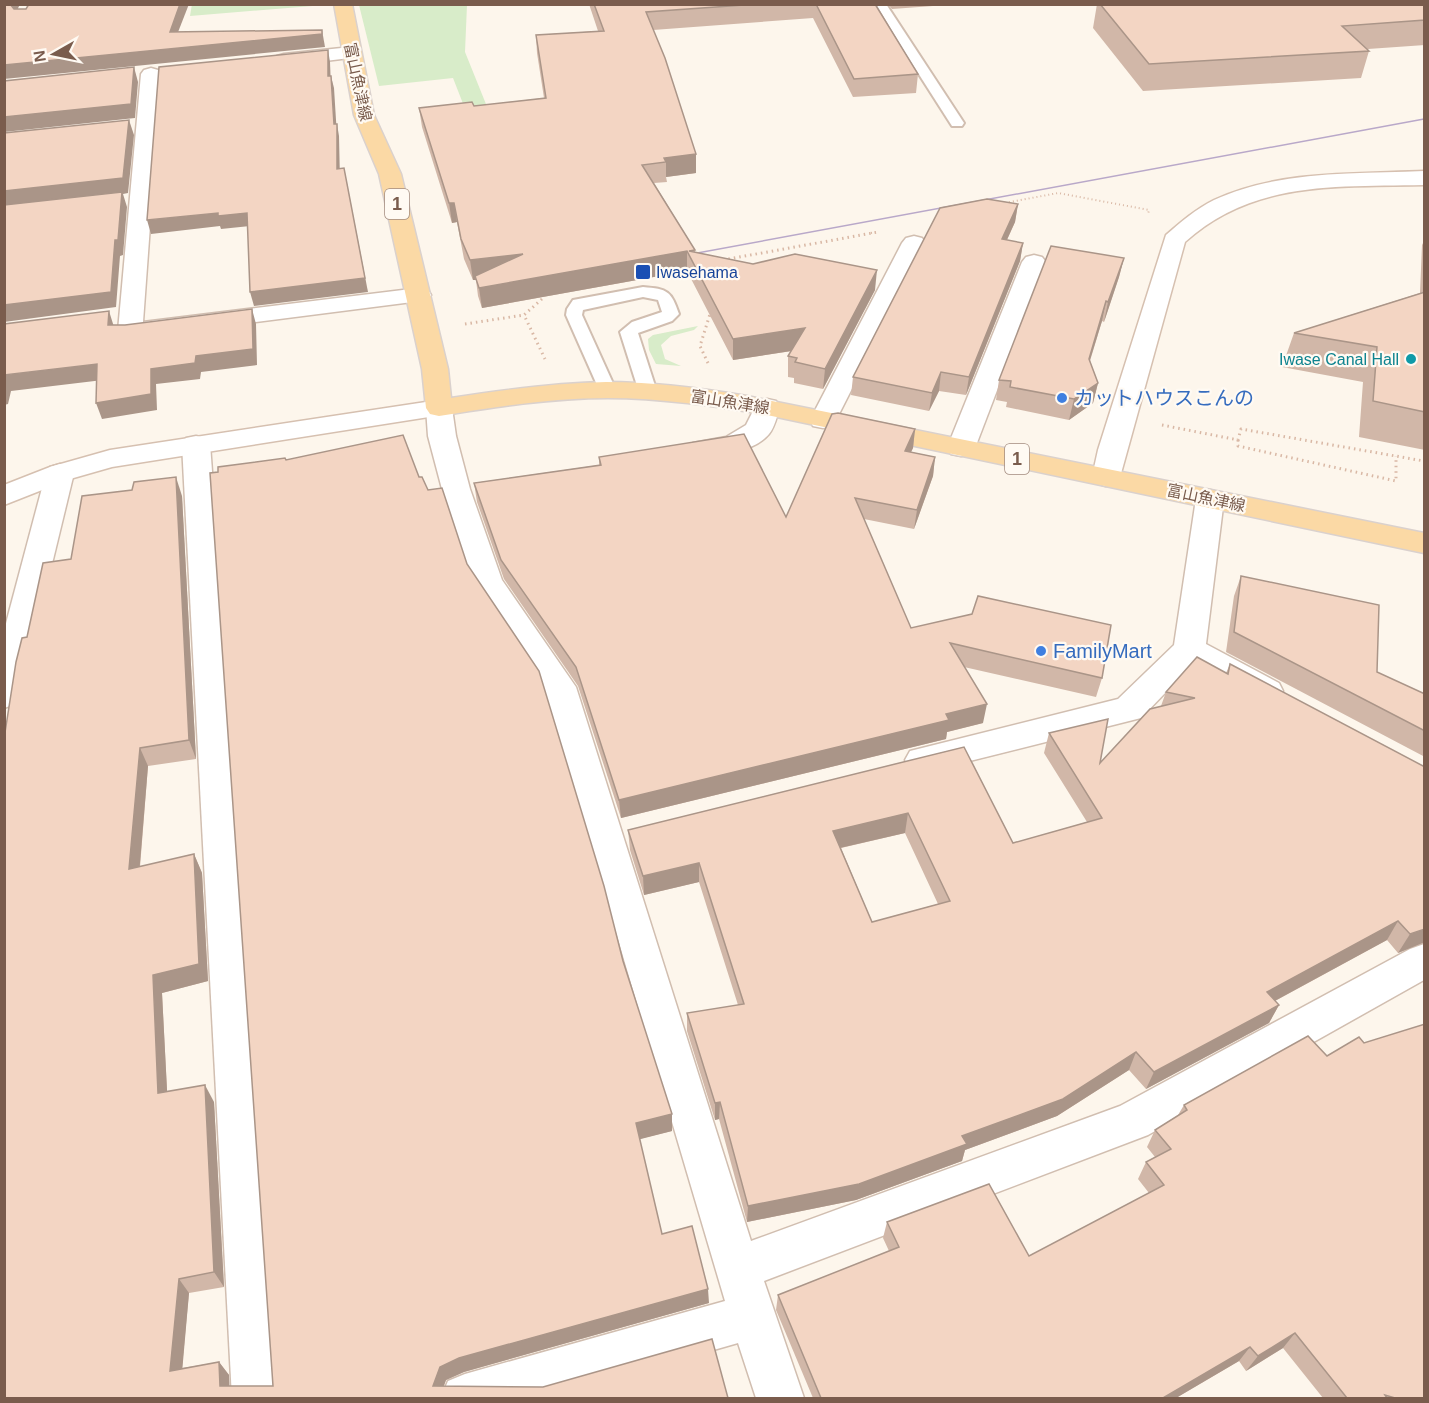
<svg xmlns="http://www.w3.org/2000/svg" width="1429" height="1403" viewBox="0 0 1429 1403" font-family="Helvetica,'Noto Sans JP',sans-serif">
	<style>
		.green { fill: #d8ecc9 }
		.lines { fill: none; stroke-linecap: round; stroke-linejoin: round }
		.lane-casing { stroke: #d1beb0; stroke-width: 4 }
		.street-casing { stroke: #d1beb0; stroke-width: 3 }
		.secondary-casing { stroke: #d6c0b0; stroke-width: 3 }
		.primary-casing { stroke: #dad1cd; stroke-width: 3 }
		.path-far1 { stroke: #d9b8a5; stroke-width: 2; stroke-dasharray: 1 3; stroke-linecap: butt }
		.path { stroke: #d9b8a5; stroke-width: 3; stroke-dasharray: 1.5 4; stroke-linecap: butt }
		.lane { fill: #fff; fill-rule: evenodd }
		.street { fill: #fff; fill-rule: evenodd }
		.secondary { fill: #fff; fill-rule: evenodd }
		.primary { fill: #fbd9a5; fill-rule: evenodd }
		.tram { stroke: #b9a8c9; stroke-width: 1.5 }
		.wall { fill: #d1b7a8; fill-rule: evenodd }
		.shaded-wall { fill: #aa9588 }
		.building { fill: #f3d5c3; stroke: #aa9588; stroke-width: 1.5; fill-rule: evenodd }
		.transit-dot { fill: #1a4fb4; stroke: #fffaf3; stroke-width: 2 }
		.culture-dot { fill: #0f9aa8; stroke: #fffaf3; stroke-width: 2 }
		.shop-dot { fill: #3f7fe0; stroke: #fffaf3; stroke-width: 2 }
		.labels { text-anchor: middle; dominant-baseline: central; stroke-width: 4.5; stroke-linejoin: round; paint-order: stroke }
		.far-street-label { font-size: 16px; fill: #7a5c4d; stroke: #fffaf3 }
		.far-transit-label { font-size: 16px; fill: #164399; stroke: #fffaf3; text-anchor: start }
		.far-culture-label { font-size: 16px; fill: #0d838f; stroke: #fffaf3; text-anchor: end }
		.shield { fill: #fffaf3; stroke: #a28b7f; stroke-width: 1.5 }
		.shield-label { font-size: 18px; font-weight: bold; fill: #7a5c4d }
		.shop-label { font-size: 20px; fill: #366cbe; stroke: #fffaf3; text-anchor: start }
	</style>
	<rect width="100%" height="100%" fill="#fdf6ec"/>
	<!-- green -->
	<g class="green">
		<polygon points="192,4 325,4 325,5 190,16"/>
		<polygon points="359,5 467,5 465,52 492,119 469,119 453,78 379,86"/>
		<polygon points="698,326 694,330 671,336 661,345 665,359 681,366 656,364 649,350 648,339 653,335"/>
	</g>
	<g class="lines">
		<!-- lane casing -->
		<g class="lane-casing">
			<g id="lane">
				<polygon points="874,4 886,4 964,123 962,126 952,126"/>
				<path d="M 643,287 C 668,289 671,291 679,314 L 672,321 L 638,333 L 657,392 L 654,396 L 642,396 L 639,392 L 620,332 L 632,322 L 662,312 L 658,300 L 643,297 L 583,310 L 582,315 L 616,390 L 613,394 L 601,394 L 566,315 L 567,309 L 573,300 Z"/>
			</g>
		</g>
		<!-- street casing -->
		<g class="street-casing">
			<g id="street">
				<polygon points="351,47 358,49 360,53 358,57 284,66 277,64 274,60 277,56 284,54"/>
				<polygon points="151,68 158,70 161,74 143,322 419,288 428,290 431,295 428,300 130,338 121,336 118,331 141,74 144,70"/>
				<polygon points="914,236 922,238 926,243 836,420 833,426 823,428 813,426 810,420 902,243 906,238"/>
				<polygon points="1034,255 1042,257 1046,262 975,448 971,454 961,456 951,454 947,448 1022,262 1026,257"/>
				<path d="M 767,399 L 776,401 L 780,407 C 777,415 775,427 769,434 C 755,451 714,460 693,455 L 689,449 L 693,443 L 726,437 L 746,425 L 758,401 Z"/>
				<polygon points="439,400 448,402 452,408 456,436 470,489 502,580 576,687 751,1241 1120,1106 1410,949 1424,944 1424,980 1148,1135 764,1281 804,1398 756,1398 738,1343 546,1398 441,1398 448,1381 465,1374 725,1301 544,689 472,582 442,489 428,436 426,408 430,402"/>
				<polygon points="196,436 206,438 210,444 280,1398 232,1398 182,444 186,438"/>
				<polygon points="60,464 70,467 74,473 20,696 16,704 4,708 4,631 46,473 50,467"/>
				<polygon points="1210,490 1220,493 1224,499 1206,644 1279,683 1283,691 1279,699 1267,703 1255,699 1192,665 1141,718 922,773 910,769 905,760 910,751 1118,699 1174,645 1196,499 1200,493"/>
			</g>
		</g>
		<!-- secondary casing -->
		<g class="secondary-casing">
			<g id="secondary">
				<path d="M 1424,171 L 1424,185 C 1338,187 1253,180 1185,242 L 1120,477 L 1116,483 L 1106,486 L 1096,483 L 1092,477 L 1098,450 L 1166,235 C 1181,222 1196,209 1214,200 C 1279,170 1355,174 1424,171 Z"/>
				<polygon points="439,400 448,402 452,408 448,414 112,467 70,479 4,505 4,485 50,467 110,450"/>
			</g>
		</g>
		<!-- primary casing -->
		<g class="primary-casing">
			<path id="primary" d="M 334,4 L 352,4 L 374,115 L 401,174 L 448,369 L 451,398 C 502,390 554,383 606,382 C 653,382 700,388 747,396 L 1424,533 L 1424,553 L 767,415 C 714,406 661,398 608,398 C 551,398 495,407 439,416 L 430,414 L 426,408 L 422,369 L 379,174 L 354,115 Z"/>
		</g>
		<!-- path-far1 -->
		<g class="path-far1">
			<polyline points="1005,203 1058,193 1149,210 1148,214"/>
			<polyline points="871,233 878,232"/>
		</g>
		<!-- path -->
		<g class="path">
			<polyline points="723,260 878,232"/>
			<polyline points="542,299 524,315 545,359"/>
			<polyline points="465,324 524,315"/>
			<polyline points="708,363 700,346 710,314"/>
			<polyline points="1162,425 1238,440 1241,429 1424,461"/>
			<polyline points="1238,440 1238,446 1396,481 1396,456"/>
		</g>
		<!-- lane -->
		<use href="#lane" class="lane"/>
		<!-- street -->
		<use href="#street" class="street"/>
		<!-- secondary -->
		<use href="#secondary" class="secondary"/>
		<!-- primary -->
		<use href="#primary" class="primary"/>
		<!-- tram -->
		<polyline class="tram" points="681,256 1424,119"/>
	</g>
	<!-- wall -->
	<g class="wall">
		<polygon points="589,4 876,4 918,74 916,93 853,97 813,18 653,30 696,173 666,177 667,182 654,183 695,250 695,252 875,290 823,389 794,383 794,378 788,377 788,356 792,351 733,360 687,271 482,308 478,296 476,280 473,280 464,259 457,222 452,223 422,127 419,108 474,106 544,98 537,53 536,35 598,31"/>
		<polygon points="888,4 933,4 933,6 892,9"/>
		<polygon points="1097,4 1425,4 1425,45 1368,49 1369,51 1361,78 1143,91 1093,28"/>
		<polygon points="1018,204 1015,222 1007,240 1023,243 1020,261 966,395 939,391 929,411 851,395 853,377"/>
		<polygon points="1425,239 1425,450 1359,437 1363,382 1282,367 1294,333 1420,293 1422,245"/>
		<polygon points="1124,258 1119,277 1104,322 1102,321 1090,361 1098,383 1093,403 1069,420 1006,407 1007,402 996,400 999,380"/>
		<polygon points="915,429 913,448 911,452 935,457 933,476 914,529 864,519 911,628 1102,678 1096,697 964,667 983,723 947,732 946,739 621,818 578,686 504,579 477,502 474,483 599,465 599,457 786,517"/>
		<polygon points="286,460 419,477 428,490 467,564 623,961 672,1131 639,1139 662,1234 709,1303 464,1372 446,1380 444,1386 728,1398 4,1398 27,637 71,559 182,496 196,759 148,766 140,867 194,854 202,873 208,981 162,993 167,1091 214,1102 224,1287 189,1293 182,1368 219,1362 229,1375 229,1386 273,1386 218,472"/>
		<polygon points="1241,576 1377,672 1425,694 1425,757 1226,652 1234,596"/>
		<path d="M 1230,664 L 1425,942 L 1398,953 L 1387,940 L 1275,1001 L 1279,1005 L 1269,1023 L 1146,1089 L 1129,1070 L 1057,1116 L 965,1150 L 962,1161 L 856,1200 L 747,1222 L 719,1119 L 715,1120 L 687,1031 L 687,1013 L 738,1005 L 699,882 L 644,895 L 630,850 L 628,830 L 964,747 L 1013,843 L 1087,822 L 1044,753 L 1049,733 L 1100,763 L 1161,706 L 1166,692 L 1226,673 ZM 905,833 L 938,904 L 872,922 L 841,848 Z"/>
		<polygon points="1364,1043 1425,1398 1323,1398 1283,1348 1246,1371 1239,1361 1176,1398 813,1398 776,1310 778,1295 889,1251 883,1238 887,1222 1029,1256 1149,1193 1138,1179 1146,1162 1155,1157 1147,1147 1155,1130 1178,1115 1184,1105"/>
	</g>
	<!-- shaded-wall -->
	<g class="shaded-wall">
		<polygon points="10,4 20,4 14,17"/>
		<polygon points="180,4 189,4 173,45 170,32"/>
		<polygon points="322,30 325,47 4,79 4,65"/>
		<polygon points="328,50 330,62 331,88 328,76"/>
		<polygon points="134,67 138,82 135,118 4,132 4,117"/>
		<polygon points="331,76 334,88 337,136 337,124 339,136 340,182 337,169"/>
		<polygon points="129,120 134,135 128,193 123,194 127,207 123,255 120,256 116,307 4,322 4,191"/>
		<polygon points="696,154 696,173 666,177 666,162 664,158"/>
		<polygon points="344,168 368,292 254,306 250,292"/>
		<polygon points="449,203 454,203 457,222 452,223"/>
		<polygon points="1018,204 1015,222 999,257 1002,239"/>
		<polygon points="218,213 247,213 250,226 221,229 220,226 151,234 147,220"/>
		<polygon points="1023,243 1020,261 966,395 969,377"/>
		<polygon points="687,251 687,271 482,308 479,288"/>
		<polygon points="523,254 475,276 476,280 473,280 470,260"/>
		<polygon points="1124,258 1119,277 1104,322 1108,302"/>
		<polygon points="877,270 875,290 823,389 825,369"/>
		<polygon points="1106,301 1102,321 1084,379 1089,359"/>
		<polygon points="252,309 256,324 257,365 201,372 200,379 156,384 157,410 102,419 96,403 151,369 196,356"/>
		<polygon points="109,311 114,327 108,325"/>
		<polygon points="805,328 804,349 733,360 733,339"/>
		<polygon points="97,364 103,380 11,391 8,404 4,405 4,375"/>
		<polygon points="941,372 939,391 929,411 932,393"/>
		<polygon points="1098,383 1093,403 1069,420 1074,399"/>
		<polygon points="915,429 913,448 902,470 905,451"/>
		<polygon points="935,457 933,476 914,529 917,510"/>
		<polygon points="176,477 182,496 196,759 189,740"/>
		<polygon points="987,704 983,723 947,732 946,739 621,818 619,800 946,714"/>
		<polygon points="140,748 148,766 138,887 129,869"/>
		<polygon points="908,813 905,833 831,850 833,831"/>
		<polygon points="194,854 202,873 208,981 162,993 168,1109 158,1093 153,975"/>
		<polygon points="699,863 699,882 644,895 643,876"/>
		<polygon points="1398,921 1387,940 1258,1010 1267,992"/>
		<polygon points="1425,929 1425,942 1398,953 1410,934"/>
		<polygon points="1279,1005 1269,1023 1146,1089 1154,1072"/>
		<polygon points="1136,1052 1129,1070 1057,1116 965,1150 962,1161 856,1200 747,1222 748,1206 962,1136"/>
		<polygon points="205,1085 214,1102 224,1287 214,1272"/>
		<polygon points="720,1102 719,1119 715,1120 715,1103"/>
		<polygon points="672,1114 672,1131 637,1140 636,1123"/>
		<polygon points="179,1279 189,1293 181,1384 170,1371"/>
		<polygon points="708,1289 709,1303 464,1372 446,1380 439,1398 433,1386 440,1367 459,1358"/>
		<polygon points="1295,1333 1283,1348 1246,1371 1258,1356"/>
		<polygon points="1250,1347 1239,1361 1176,1398 1163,1398"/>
		<polygon points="219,1362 229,1375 230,1398 220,1386"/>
	</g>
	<!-- building -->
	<g class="building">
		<polygon points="4,4 10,4 14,9 26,9 29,4 180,4 170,32 322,30 322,34 4,65"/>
		<polygon points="594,4 758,4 646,12 665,58 696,154 664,158 666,162 642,165 695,250 689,251 753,264 795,254 877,270 825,369 795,362 797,358 788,356 805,328 733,339 687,251 479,288 475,276 523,254 470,260 461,239 454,203 449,203 419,108 472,102 474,106 546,98 536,35 604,31"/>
		<polygon points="816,4 875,4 918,74 854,79"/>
		<polygon points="1100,4 1425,4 1425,20 1342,26 1369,51 1149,64"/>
		<polygon points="328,50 328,76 331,76 334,124 337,124 337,169 344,168 365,278 250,292 247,213 218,216 218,213 147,220 159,67"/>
		<polygon points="134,67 131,104 4,117 4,81"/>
		<polygon points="129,120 123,178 4,191 4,133"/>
		<polygon points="122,192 118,240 115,240 111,292 4,305 4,205"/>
		<polygon points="987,199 1018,204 1002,239 1023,243 969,377 941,372 932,393 853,377 940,208"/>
		<polygon points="1051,246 1124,258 1108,302 1106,301 1089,359 1098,383 1074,399 1010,387 1011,381 999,380"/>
		<polygon points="1425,292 1425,412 1373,401 1377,347 1294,333"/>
		<polygon points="252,309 253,349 196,356 195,363 151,369 151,394 96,403 97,364 4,375 4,324 109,311 108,325 125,325"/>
		<polygon points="838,413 915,429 905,451 935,457 917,510 855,498 911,628 972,614 978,596 1111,625 1102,678 950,643 987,704 946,714 949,720 619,800 576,667 501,560 474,483 601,465 599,457 744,434 786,517 832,414"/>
		<polygon points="403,435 419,477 422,477 428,490 442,488 467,564 539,671 604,886 623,961 672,1114 636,1123 662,1234 692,1226 708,1289 459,1358 440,1367 433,1386 543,1387 712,1339 728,1398 4,1398 4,739 16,662 22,638 27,637 43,563 71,559 82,496 132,490 134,482 176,477 189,740 140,748 129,869 194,854 199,964 153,975 158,1093 205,1085 214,1272 179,1279 170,1371 219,1362 220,1386 273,1386 210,473 218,472 218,467 285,458 286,460"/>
		<polygon points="1241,576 1379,605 1377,672 1425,694 1425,731 1234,632"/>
		<path d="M 1197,657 L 1228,674 L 1230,664 L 1425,767 L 1425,929 L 1410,934 L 1398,921 L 1267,992 L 1279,1005 L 1154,1072 L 1136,1052 L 1063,1099 L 962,1136 L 967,1144 L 859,1184 L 748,1206 L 720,1102 L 715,1103 L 687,1013 L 744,1004 L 699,863 L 643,876 L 628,830 L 964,747 L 1013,843 L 1102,818 L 1049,733 L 1108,719 L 1100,763 L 1150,709 L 1195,698 L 1166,692 ZM 908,813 L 950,901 L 872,922 L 833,831 Z"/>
		<polygon points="1425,1024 1425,1398 1395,1398 1385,1395 1387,1398 1347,1398 1295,1333 1258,1356 1250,1347 1163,1398 821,1398 778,1295 899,1247 887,1222 989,1184 1029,1256 1164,1185 1146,1162 1171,1149 1155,1130 1187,1110 1184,1105 1308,1036 1327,1056 1359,1037 1364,1043"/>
	</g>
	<!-- markers -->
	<rect class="transit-dot" x="635" y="264" width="16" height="16" rx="3"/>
	<circle class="culture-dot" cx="1411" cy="359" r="6"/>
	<g class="shop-dot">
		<circle cx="1062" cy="398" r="6"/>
		<circle cx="1041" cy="651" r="6"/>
	</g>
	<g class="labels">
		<!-- far-street labels -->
		<g class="far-street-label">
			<text transform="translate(358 82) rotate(78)">富山魚津線</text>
			<text transform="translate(730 402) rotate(9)">富山魚津線</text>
			<text transform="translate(1206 498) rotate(12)">富山魚津線</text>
		</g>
		<!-- far-transit labels -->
		<g class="far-transit-label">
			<text x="656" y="272">Iwasehama</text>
		</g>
		<!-- far-culture labels -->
		<g class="far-culture-label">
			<text x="1399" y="359">Iwase Canal Hall</text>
		</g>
		<!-- shield labels -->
		<g class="shield">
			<rect x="385" y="189" width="24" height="30" rx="4.5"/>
			<rect x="1005" y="444" width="24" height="30" rx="4.5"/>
		</g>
		<g class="shield-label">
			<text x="397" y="204">1</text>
			<text x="1017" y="459">1</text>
		</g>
		<!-- shop labels -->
		<g class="shop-label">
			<text x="1074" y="398">カットハウスこんの</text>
			<text x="1053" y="651">FamilyMart</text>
		</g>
	</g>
	<!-- border -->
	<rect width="1429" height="1403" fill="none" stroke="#7a5c4d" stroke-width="12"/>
	<!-- north arrow -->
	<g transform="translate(54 54) rotate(261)" stroke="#fffaf3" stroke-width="4.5" paint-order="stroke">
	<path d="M0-4.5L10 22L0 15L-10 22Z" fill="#7a5c4d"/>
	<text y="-9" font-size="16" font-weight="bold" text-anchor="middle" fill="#7a5c4d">N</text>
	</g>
</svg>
